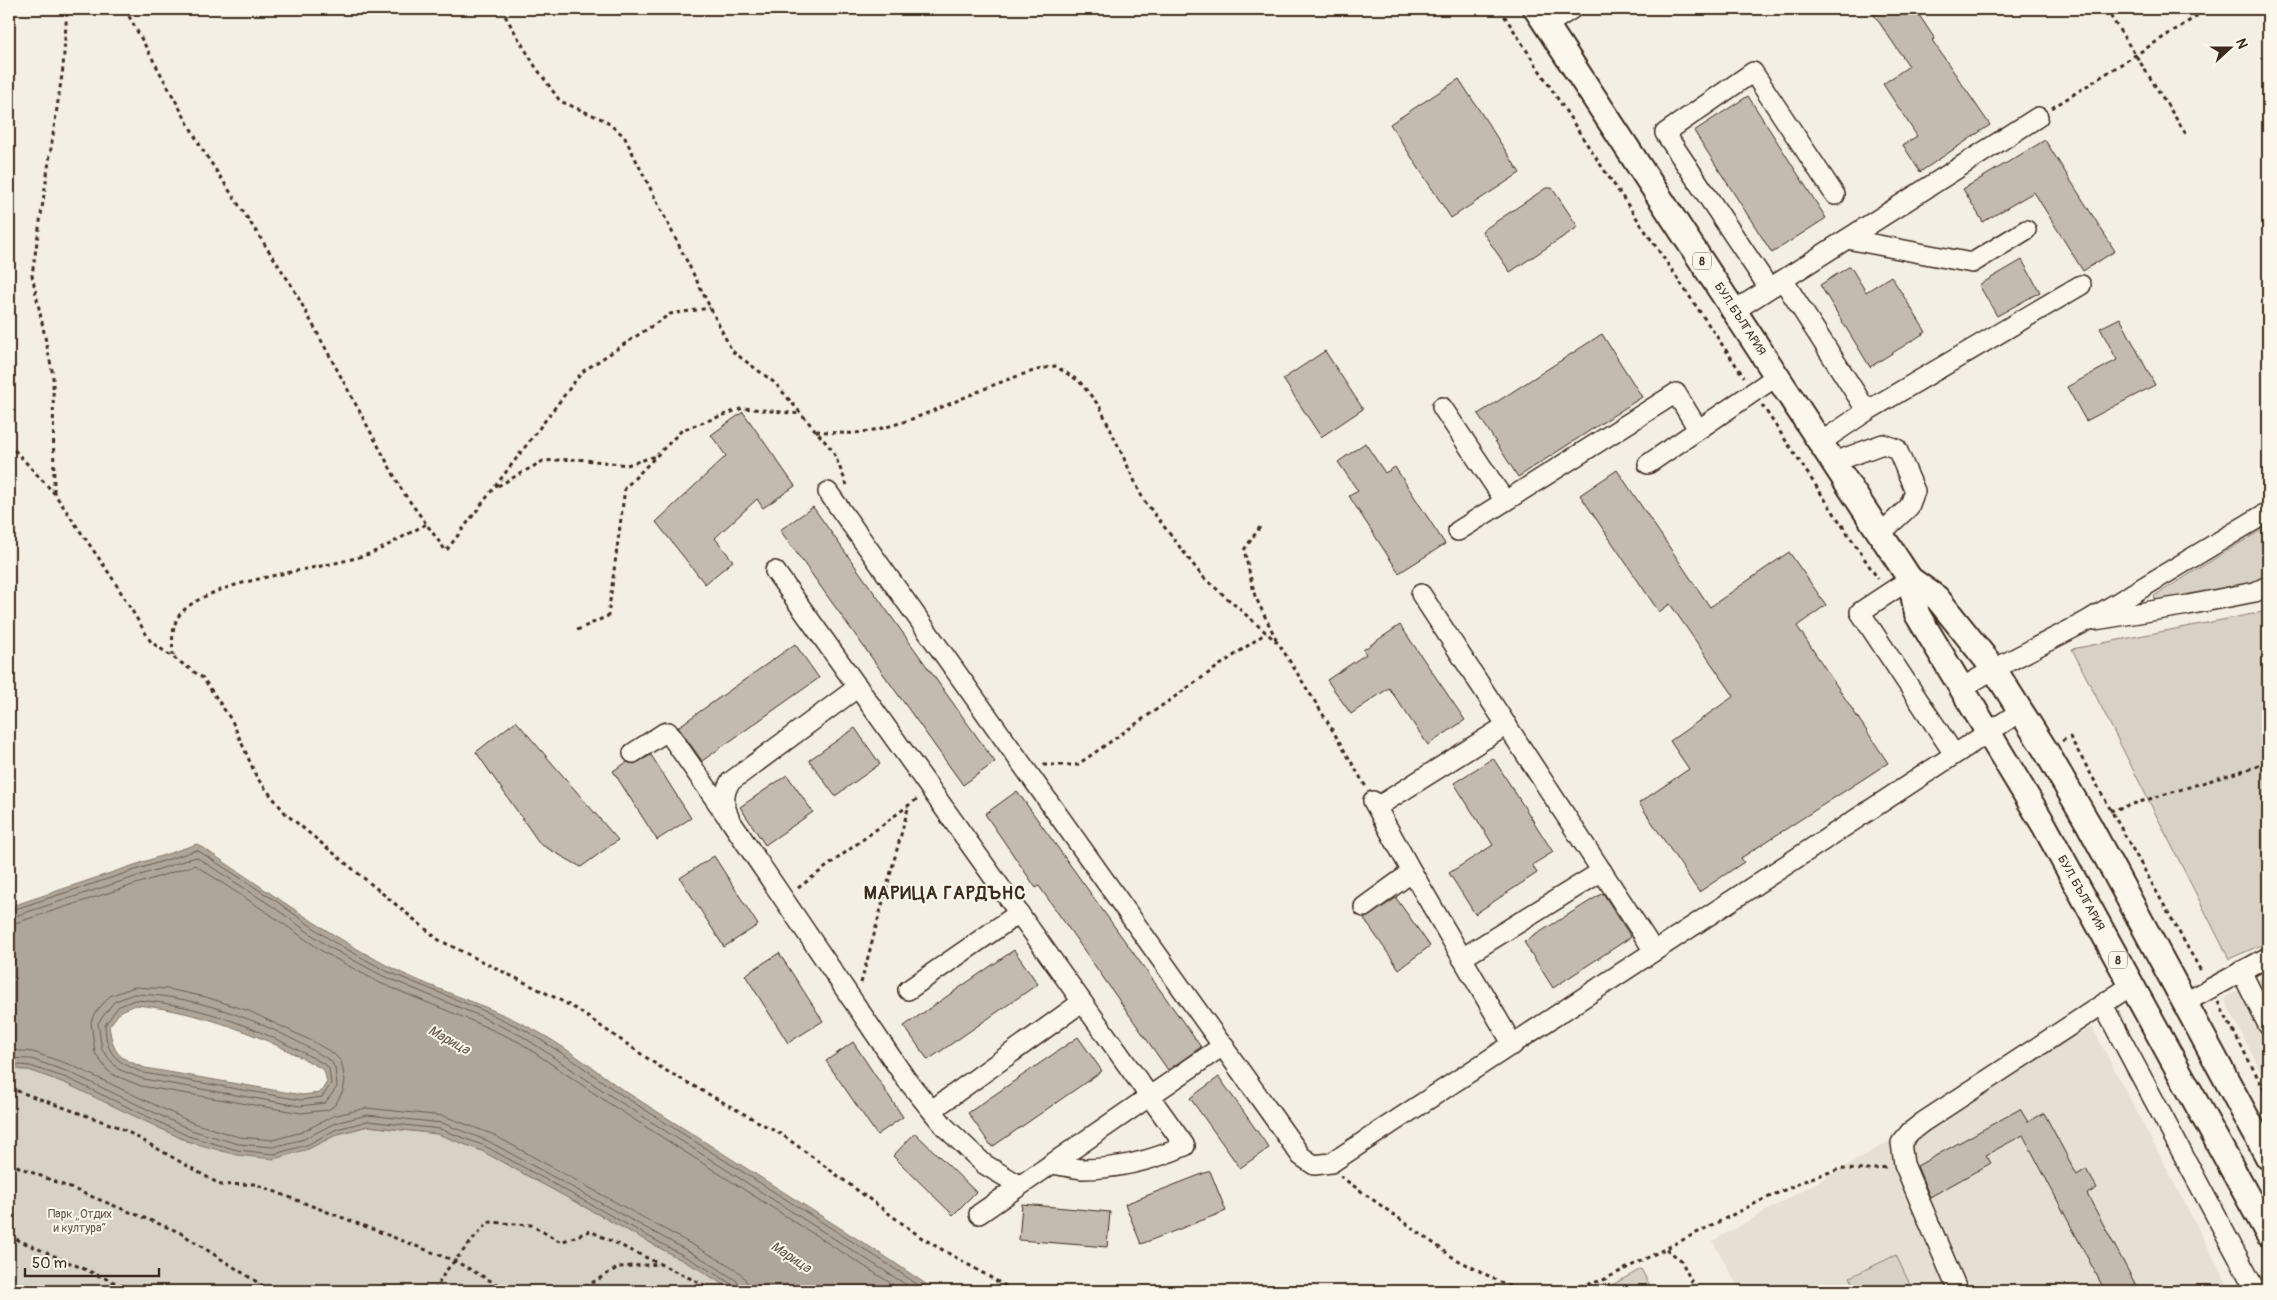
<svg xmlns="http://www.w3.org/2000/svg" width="2277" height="1300" viewBox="0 0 2277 1300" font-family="Pangolin,sans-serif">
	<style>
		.built { fill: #e5dfd4 }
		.green { fill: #d8d1c6; stroke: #8a7e72 }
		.water { fill: #afa69a; stroke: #817468; fill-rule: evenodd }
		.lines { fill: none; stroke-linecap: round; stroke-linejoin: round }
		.shore { stroke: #695c50; stroke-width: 1 }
		.building { fill: #c3bbb0; stroke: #3b2a1e }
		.minor-casing { stroke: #3b2a1e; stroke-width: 22 }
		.major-casing { stroke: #3b2a1e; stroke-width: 28 }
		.path { stroke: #3b2a1e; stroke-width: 3; stroke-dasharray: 4 4; stroke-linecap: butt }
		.minor { stroke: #fbf7ec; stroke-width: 19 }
		.major { stroke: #fbf7ec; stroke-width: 24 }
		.labels { text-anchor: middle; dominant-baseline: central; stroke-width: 4; stroke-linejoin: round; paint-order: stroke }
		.shield { fill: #fbf7ec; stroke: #75685c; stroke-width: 1 }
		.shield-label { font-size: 11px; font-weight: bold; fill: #3b2a1e }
		.street-label { font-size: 12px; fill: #3b2a1e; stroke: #fbf7ec }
		.park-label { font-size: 12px; fill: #625448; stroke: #fbf7ec }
		.water-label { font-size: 14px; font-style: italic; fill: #645549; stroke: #fbf7ec }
		.district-label { font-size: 18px; font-weight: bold; letter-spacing: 1px; fill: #3b2a1e; stroke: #fbf7ec }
	</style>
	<rect width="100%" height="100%" fill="#f3efe4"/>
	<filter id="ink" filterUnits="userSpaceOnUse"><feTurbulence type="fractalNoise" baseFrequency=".02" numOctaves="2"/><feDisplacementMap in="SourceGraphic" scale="10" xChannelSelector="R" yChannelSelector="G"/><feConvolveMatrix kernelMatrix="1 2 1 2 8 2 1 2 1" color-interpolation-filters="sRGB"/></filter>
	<g filter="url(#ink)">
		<!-- built -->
		<g class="built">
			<polygon points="2268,974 2268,1086 2224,998"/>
			<polygon points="2092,1027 2231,1291 1740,1291 1713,1241"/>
		</g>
		<!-- green -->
		<g class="green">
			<polygon points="2268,526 2268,578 2250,586 2157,604 2154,596"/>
			<polygon points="2268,611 2268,942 2229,959 2072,649"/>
			<polygon points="9,1069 29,1070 65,1083 187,1141 308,1149 338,1134 368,1126 438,1134 482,1151 702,1271 733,1291 9,1291"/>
			<polygon points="1896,1255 1913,1291 1857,1291 1850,1277"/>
			<polygon points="1641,1269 1653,1291 1601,1291"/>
		</g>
		<!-- water -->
		<path class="water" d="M 197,844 C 260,885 320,930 386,965 C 431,989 480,1002 525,1025 C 559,1042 590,1066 620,1088 L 892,1261 L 936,1291 L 734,1291 L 702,1271 L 482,1151 L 438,1134 L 368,1126 L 338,1134 L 308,1149 L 274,1159 L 236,1155 L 187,1141 L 65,1083 L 29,1070 L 9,1069 L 9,907 ZM 136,1005 C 204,1012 265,1036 324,1070 L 327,1082 L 320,1093 L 302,1095 L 145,1068 C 118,1057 114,1056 109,1026 L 121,1011 Z"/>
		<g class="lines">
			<!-- shore -->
			<g class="shore">
				<polyline points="9,911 197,850 276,901 332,941 386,971 482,1010 525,1030 574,1061 617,1092 889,1265 927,1291"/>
				<polyline points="9,918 196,857 272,906 329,947 383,976 480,1016 522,1036 614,1098 916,1291"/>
				<polyline points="9,925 195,865 268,913 325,953 380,983 477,1023 519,1042 610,1104 903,1291"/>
				<polygon points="135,987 168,989 206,997 249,1011 314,1042 334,1054 341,1061 345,1080 343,1091 335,1105 328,1110 301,1113 141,1086 114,1075 107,1070 95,1053 91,1022 94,1014 110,996"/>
				<path d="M 134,994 C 201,995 275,1026 331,1061 L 335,1068 L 337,1087 L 325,1103 L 300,1106 L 143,1079 L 118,1069 L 102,1050 L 98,1023 L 114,1002 Z"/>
				<path d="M 135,1000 C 204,1004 267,1032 326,1065 L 329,1069 L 331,1084 L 322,1097 L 301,1100 L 144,1073 C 117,1062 106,1056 105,1025 L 118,1007 Z"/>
				<path d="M 9,1050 L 33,1052 L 71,1065 L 193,1123 L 239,1137 L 273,1140 L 302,1132 L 333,1116 L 366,1108 L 444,1116 L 492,1134 L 711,1255 C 726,1264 748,1272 749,1291"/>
				<polyline points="9,1058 31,1059 69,1072 191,1130 238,1144 273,1147 304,1139 335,1123 367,1115 442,1123 488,1141 708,1262 737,1281 742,1291"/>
				<polyline points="9,1064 30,1066 67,1078 188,1136 237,1150 274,1154 307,1145 337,1129 368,1121 440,1129 485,1146 704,1267 733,1285 735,1291"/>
			</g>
		</g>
		<!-- building -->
		<g class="building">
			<polygon points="1870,9 1915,9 1935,39 1932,40 1990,125 1920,172 1903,145 1917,136 1883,84 1909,66"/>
			<polygon points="1459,79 1520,173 1451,218 1390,124"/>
			<polygon points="1748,96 1826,218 1772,253 1694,131"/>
			<polygon points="2045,140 2115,251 2083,271 2034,192 1983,222 1963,189"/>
			<polygon points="1546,188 1552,188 1578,227 1510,272 1482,231"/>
			<polygon points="2022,260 2040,292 1997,316 1979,285"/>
			<polygon points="1850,266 1866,292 1891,276 1926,332 1870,367 1820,285"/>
			<polygon points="2120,318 2155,385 2086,421 2067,387 2117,360 2100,328"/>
			<polygon points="1602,334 1642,397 1518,477 1478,414"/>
			<polygon points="1325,351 1363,409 1321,437 1283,379"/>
			<polygon points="743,412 795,486 763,508 757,499 715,538 733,561 705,584 656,522 726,456 711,435"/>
			<polygon points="1365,443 1385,473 1395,467 1445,544 1399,573 1349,496 1358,491 1338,462"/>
			<polygon points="1617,470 1710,607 1789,552 1826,605 1797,626 1888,763 1741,858 1744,862 1699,892 1639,803 1689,769 1670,741 1734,696 1670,604 1659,612 1580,495"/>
			<polygon points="813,507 995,762 963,785 780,530"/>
			<polygon points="1400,625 1465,720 1428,745 1389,688 1351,714 1327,680 1366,654 1363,650"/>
			<polygon points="795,644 819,678 702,761 678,727"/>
			<polygon points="516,721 618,840 581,867 540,844 476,752"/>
			<polygon points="855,728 880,764 835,796 809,760"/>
			<polygon points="651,755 691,818 657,840 613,771 627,762 634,764"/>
			<polygon points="1493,758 1553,852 1532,865 1537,873 1475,914 1449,873 1493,845 1454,783"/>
			<polygon points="787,775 813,812 765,845 740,807"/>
			<polygon points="1017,791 1201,1047 1168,1070 1039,886 1036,888 985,814"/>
			<polygon points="714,856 758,925 724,947 680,878"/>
			<polygon points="1603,893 1631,937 1553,988 1524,942"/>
			<polygon points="1396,898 1430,946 1399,969 1364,919"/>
			<polygon points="1014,950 1038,984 928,1060 904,1026"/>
			<polygon points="779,953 823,1021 788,1043 745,975"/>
			<polygon points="1078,1037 1102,1071 992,1147 968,1113"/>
			<polygon points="853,1042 903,1117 877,1135 826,1061"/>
			<polygon points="1219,1077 1269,1148 1240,1168 1190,1098"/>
			<polygon points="2020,1109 2028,1122 2044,1113 2077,1175 2086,1169 2097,1188 2087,1194 2139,1291 2105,1291 2023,1135 1986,1155 1991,1163 1930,1197 1917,1166"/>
			<polygon points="915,1133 976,1192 953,1215 893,1156"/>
			<polygon points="1210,1171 1226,1211 1141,1244 1125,1204"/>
			<polygon points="1022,1204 1110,1212 1107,1247 1019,1240"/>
		</g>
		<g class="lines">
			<!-- minor casing -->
			<g class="minor-casing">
				<g id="minor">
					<polyline points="1547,25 1572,9"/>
					<polyline points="1847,239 1972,263 2026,230"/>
					<polyline points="1783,280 1867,411"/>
					<polyline points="1769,288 1665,133 1753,72 1835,195"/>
					<polyline points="1734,311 2038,117"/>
					<polyline points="1442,407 1505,501"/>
					<polyline points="1821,442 1867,411 2081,285"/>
					<polyline points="1834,462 1883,444 1897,449 1915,491 1909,507 1880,534"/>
					<polyline points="1648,464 1777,376"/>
					<polyline points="828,492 1301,1156 1314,1165 1331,1163 2021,711"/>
					<polyline points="1458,531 1676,393 1698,429"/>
					<path d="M 775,571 L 1185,1146 C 1153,1160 1117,1169 1082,1169 C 1072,1168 1061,1165 1051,1164"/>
					<polyline points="1910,579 1860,612 1954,754"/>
					<polyline points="1421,594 1654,951"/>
					<polyline points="2095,620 2188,605 2255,592 2268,586"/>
					<path d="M 858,687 L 730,782 C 722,796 724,805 730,820 L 906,1079 L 945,1127 L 984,1164 L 1019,1185"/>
					<polyline points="1962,688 1994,669 2087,621 2268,512"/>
					<polyline points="633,753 664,733 668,732 726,815"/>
					<polyline points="1373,801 1412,872 1513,1045"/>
					<polyline points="1377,807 1507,725"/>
					<polyline points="1364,907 1412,872"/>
					<polyline points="1462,958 1602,871"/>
					<polyline points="2241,971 2268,1025"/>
					<polyline points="908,990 1019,913"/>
					<polyline points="2184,1003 2268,957"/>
					<polyline points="2103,1005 2256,1291"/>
					<polyline points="932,1110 1082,1002"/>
					<polyline points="979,1214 1224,1045"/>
					<polyline points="1958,1291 1904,1164 1901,1143 1910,1132 1923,1122 2132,985"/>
				</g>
			</g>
			<!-- major casing -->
			<g class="major-casing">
				<g id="major">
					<polyline points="1536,9 1910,579 1937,598 1994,669 2046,751 2089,825 2268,1157"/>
					<polyline points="1910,579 1917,614 2044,825 2268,1234"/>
				</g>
			</g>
			<!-- path -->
			<g class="path">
				<polyline points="125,9 202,149 292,286 403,492 446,551 582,372 670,314 710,308"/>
				<polyline points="501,9 535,66 560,101 604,120 624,136 732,351 775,383 833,451 847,485"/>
				<polyline points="1500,9 1592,152 1744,377"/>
				<polyline points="2106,9 2186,134"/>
				<polyline points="2052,108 2208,9"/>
				<polyline points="1762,405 1878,579"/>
				<path d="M 816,431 C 829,432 843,434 855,433 C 925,425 986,379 1055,366 L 1079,381 L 1100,407 L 1143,499 L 1202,576 L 1279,644 L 1327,721 L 1366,787"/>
				<polyline points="9,444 54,493 111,576 151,642 203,678 232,721 257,778 286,814 439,940 556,998 576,1009 663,1069 784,1136 922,1238 1014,1291"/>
				<polyline points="498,486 543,461 578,459 627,465 656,456"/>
				<polyline points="54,492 53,375 32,275 63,68 67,9"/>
				<polyline points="1260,527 1244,550 1255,596 1277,641"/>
				<polyline points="577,630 608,616 625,488 682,430 743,408 801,414"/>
				<path d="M 173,656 C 172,641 171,621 184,610 C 220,577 320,571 369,554 C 389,546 408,533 427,524"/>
				<polyline points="2062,741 2070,737 2202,973"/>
				<polyline points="1043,765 1077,765 1266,633"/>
				<polyline points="2110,811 2268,763"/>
				<polyline points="798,888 917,799"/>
				<polyline points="861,983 909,805"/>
				<polyline points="2218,1002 2268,1097"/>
				<polyline points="9,1088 121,1128 221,1185 255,1184 455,1261 509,1291"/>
				<polyline points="9,1163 179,1232 271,1291"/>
				<polyline points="1340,1176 1454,1258 1518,1291"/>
				<polyline points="9,1236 134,1291"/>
				<polyline points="1666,1249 1681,1260 1696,1291"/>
				<polyline points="2263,1252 2268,1262"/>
				<polyline points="435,1291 445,1272 488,1222 531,1225 561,1242 590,1231 717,1291"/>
				<polyline points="578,1291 619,1267 660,1264"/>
				<polyline points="1548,1291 1569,1289 1603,1280 1758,1202 1811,1178 1840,1169 1869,1170 1886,1167"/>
			</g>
			<!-- minor -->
			<use href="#minor" class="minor"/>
			<!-- major -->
			<use href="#major" class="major"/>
		</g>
	</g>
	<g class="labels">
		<!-- shield labels -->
		<g class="shield">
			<rect x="1693" y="252.5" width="18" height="17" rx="4"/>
			<rect x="2109" y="951.5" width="18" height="17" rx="4"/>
		</g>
		<g class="shield-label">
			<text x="1702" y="261">8</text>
			<text x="2118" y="960">8</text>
		</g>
		<!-- street labels -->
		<g class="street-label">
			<text transform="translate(1740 319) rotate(57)">БУЛ. БЪЛГАРИЯ</text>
			<text transform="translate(2081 893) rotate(61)">БУЛ. БЪЛГАРИЯ</text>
		</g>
		<!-- park labels -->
		<g class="park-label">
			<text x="80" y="1214">Парк „Отдих<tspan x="80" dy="14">и култура“</tspan></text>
		</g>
		<!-- water labels -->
		<g class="water-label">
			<text transform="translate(449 1040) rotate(29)">Марица</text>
			<text transform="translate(791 1257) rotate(33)">Марица</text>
		</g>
		<!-- district labels -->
		<g class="district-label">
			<text x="945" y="893">МАРИЦА ГАРДЪНС</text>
		</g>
	</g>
	<!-- margin -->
	<rect width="2277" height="1300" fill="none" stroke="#fbf7ec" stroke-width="30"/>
	<rect x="15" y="15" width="2247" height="1270" fill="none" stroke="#3b2a1e" stroke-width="2" filter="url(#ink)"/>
	<!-- north arrow -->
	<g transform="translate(2230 48) rotate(69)" stroke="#fbf7ec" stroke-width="4" paint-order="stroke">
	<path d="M0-4L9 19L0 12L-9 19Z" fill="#3b2a1e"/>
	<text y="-8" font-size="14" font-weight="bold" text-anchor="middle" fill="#3b2a1e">N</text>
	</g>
	<!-- scale -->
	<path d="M25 1268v8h134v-8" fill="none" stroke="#3b2a1e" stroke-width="2.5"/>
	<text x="32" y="1268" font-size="15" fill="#3b2a1e" stroke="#fbf7ec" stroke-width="4" paint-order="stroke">50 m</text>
</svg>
